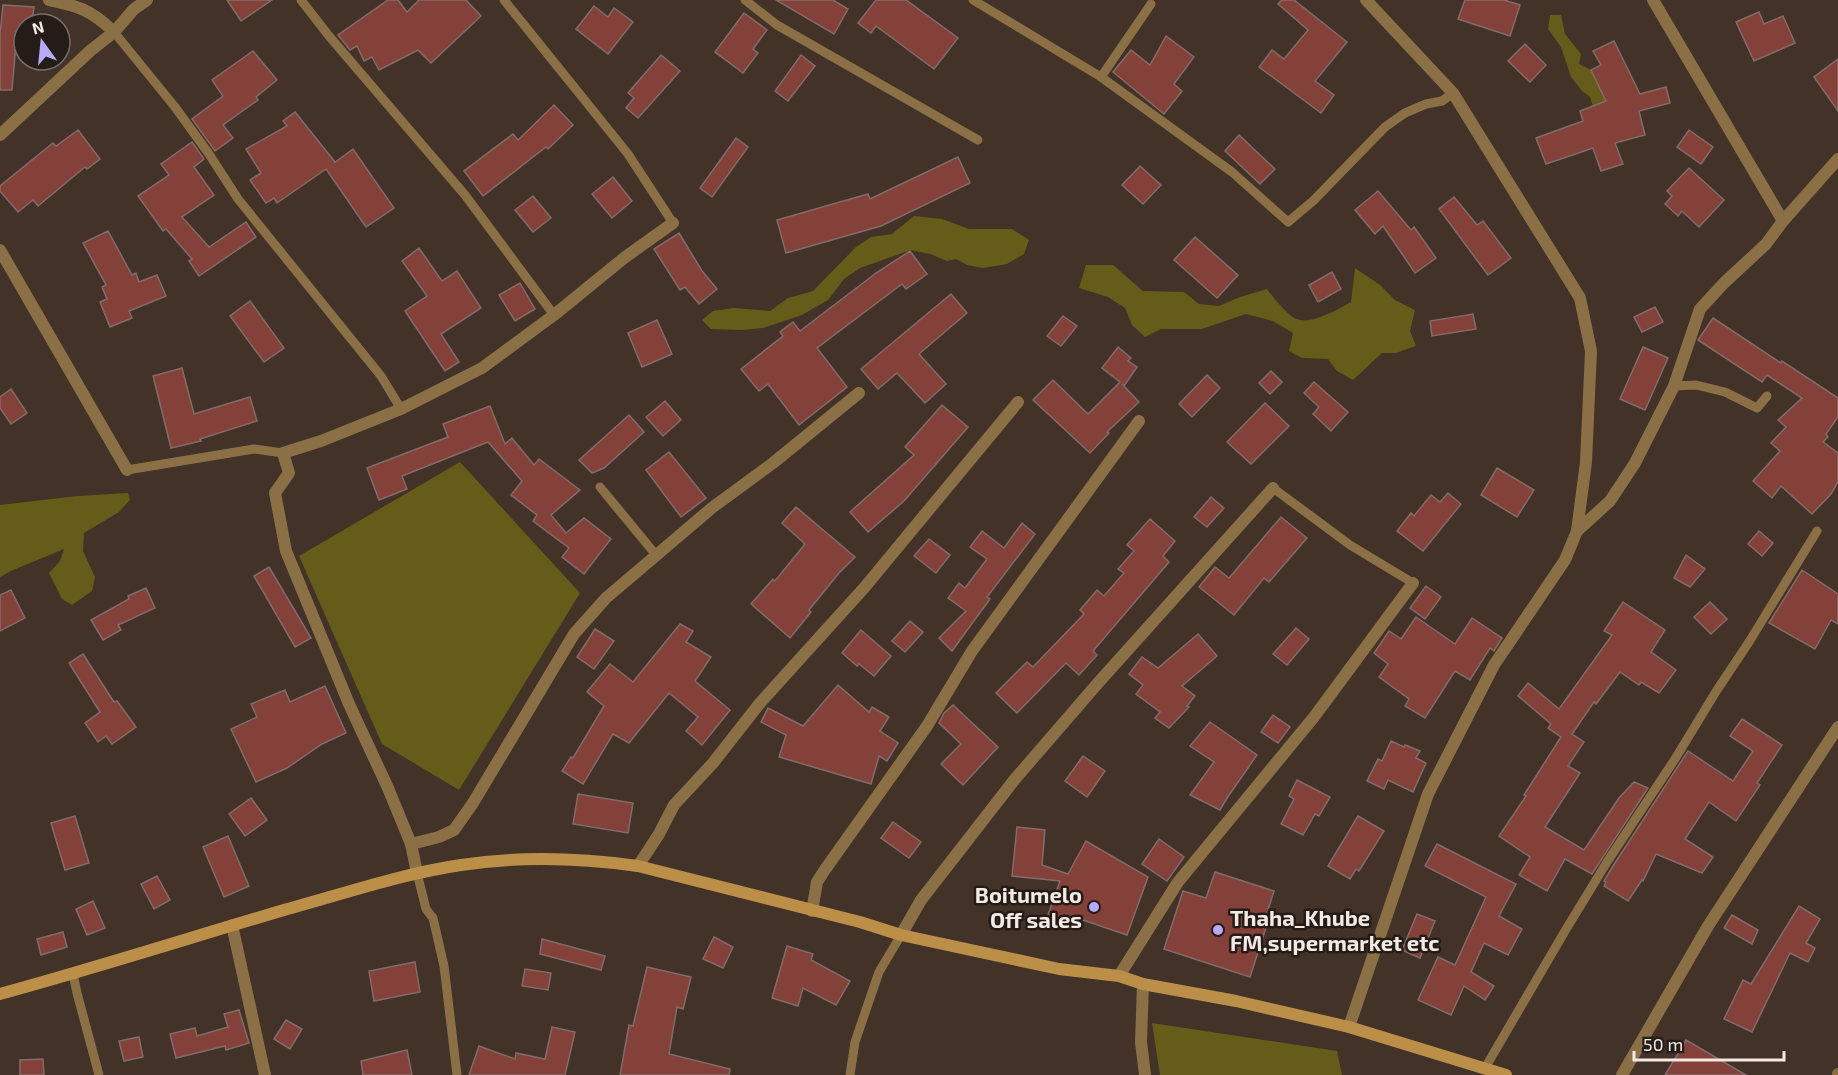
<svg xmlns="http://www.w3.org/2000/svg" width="1838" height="1075" viewBox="0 0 1838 1075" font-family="'Exo 2',sans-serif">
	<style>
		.green { fill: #645c18 }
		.building { fill: #844139; stroke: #826c68; stroke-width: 1.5 }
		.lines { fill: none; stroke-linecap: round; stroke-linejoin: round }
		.service { stroke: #8b7045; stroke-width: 9 }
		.minor { stroke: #8b7045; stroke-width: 12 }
		.tertiary { stroke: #8b7045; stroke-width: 12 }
		.secondary { stroke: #bb8f47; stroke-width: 12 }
		.poi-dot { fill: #b7abf8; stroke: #231c17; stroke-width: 2 }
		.labels { text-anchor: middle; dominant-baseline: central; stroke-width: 5; stroke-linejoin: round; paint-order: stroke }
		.poi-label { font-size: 22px; font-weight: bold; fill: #f4e9e3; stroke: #231c17; text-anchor: end }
	</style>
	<rect width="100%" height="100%" fill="#423228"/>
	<!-- green -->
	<g class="green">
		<polygon points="1550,15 1561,15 1565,34 1581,54 1579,64 1591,70 1623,79 1607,103 1593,106 1590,97 1582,91 1571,77 1561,47 1548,29"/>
		<polygon points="914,216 942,219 969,229 1012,229 1029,240 1024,254 1007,264 983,268 967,265 956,259 947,261 930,254 911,250 860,268 844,279 828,300 802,315 763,328 742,330 711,329 702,320 713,311 734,308 770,311 788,298 813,291 856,247 871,237 892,234"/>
		<path d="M 1086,265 L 1113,265 L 1143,291 L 1184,292 L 1199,304 L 1219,306 L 1240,297 L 1267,289 C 1273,297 1288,316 1297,319 C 1312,325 1338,309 1351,302 L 1355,268 L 1380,285 L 1395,300 L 1415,310 L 1410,331 L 1416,346 L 1396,353 L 1382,353 L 1353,380 L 1337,371 L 1328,359 L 1302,358 L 1289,351 L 1293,333 L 1273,321 L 1246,314 L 1202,329 L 1161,329 L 1145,337 L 1132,325 L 1125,308 L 1108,297 L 1079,288 Z"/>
		<polygon points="460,462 580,593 459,790 382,744 299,556"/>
		<polygon points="128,493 130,500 119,512 84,533 83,551 95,577 92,591 72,605 62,599 49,573 60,561 64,549 11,571 0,577 0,505 77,496"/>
		<polygon points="1152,1023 1337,1051 1342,1075 1160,1075"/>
	</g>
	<!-- building -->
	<g class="building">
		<polygon points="227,0 272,0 241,21"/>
		<polygon points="388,0 398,0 407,12 419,0 466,0 481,16 431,63 418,50 379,70 372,57 364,61 357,46 350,50 338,35"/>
		<polygon points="776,0 833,0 848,9 834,34"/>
		<polygon points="876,0 906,0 958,38 934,69 876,26 871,33 858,23"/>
		<polygon points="1282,0 1294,0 1347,42 1315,81 1334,95 1321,113 1259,67 1272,50 1284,59 1308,30 1278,4"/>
		<polygon points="1465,0 1504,0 1520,5 1510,36 1458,19"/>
		<polygon points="3,5 34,7 32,24 23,24 22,32 17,32 12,90 0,90 0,34"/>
		<polygon points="594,6 608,17 614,8 633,22 608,54 576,29"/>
		<polygon points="1759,12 1764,24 1783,16 1795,43 1754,61 1736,22"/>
		<polygon points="744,13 767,30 753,49 758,53 743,73 715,52"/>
		<polygon points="1166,36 1194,57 1174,84 1182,91 1164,114 1113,72 1131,50 1150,65"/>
		<polygon points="1614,41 1640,94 1666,87 1670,103 1639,111 1645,135 1615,143 1623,164 1601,171 1593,148 1546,164 1536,138 1583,121 1580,111 1606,101 1591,70 1601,65 1593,51"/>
		<polygon points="1525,44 1546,65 1530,82 1508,61"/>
		<polygon points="253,51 277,80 256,97 258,100 223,125 233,138 215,151 192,119 223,96 212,80"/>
		<polygon points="661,55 680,71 638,118 626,108 634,98 628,93"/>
		<polygon points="801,55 815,66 788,101 775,91"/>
		<polygon points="1838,59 1838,111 1814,77"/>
		<polygon points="554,105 573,125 548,149 546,147 483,196 464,171 513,134 518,140"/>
		<polygon points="295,112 335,162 334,163 353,149 394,208 366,227 326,169 277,203 274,198 266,203 250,180 261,173 246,149 287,126 283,121"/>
		<polygon points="78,130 100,159 87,169 85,167 38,206 33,200 18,212 0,191 0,186 53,143 56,146"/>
		<polygon points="1689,130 1713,147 1701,164 1677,147"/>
		<polygon points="1239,135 1275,169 1260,184 1225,151"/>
		<polygon points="736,138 748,147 712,197 700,188"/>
		<polygon points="192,142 204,159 194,167 214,195 182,217 209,247 246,222 256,237 199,276 189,261 192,259 166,229 163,231 138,196 169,175 161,164"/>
		<polygon points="958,157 970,183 881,226 786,253 777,220 868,194 870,199"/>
		<polygon points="1140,166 1161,185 1143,204 1122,185"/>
		<polygon points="1689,168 1724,200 1699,227 1682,211 1678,216 1665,204 1672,196 1667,191"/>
		<polygon points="613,177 632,201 612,218 592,194"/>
		<polygon points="1378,191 1411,230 1414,227 1436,258 1415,273 1383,226 1375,234 1355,210"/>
		<polygon points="533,196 551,218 533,232 515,210"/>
		<polygon points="1454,197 1477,225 1483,221 1511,258 1488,275 1439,209"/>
		<polygon points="108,231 132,275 136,273 139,282 157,275 166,296 129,311 132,318 110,327 100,302 107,299 102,287 106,285 83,243"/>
		<polygon points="679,233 702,271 717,289 699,304 685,287 680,290 654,249"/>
		<polygon points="1195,237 1238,275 1217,298 1174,260"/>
		<polygon points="419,248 442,281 457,271 481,308 441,334 459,362 445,371 405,311 427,296 402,261"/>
		<polygon points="910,251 927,274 906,289 902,284 817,348 847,387 799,425 768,384 759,391 741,369 783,336 780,332 793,322 800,331 876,273"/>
		<polygon points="1332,272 1341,289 1318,302 1309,285"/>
		<polygon points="520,283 535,309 515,321 499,295"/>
		<polygon points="951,294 967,313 919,354 946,384 925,403 897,373 878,389 861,369"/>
		<polygon points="250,301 284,348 264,362 230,316"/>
		<polygon points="1655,307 1663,322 1642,332 1634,317"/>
		<polygon points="1473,314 1476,329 1432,336 1430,321"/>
		<polygon points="1063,316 1077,326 1061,346 1047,336"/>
		<polygon points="1713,318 1781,363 1782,361 1838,398 1838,417 1826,434 1828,437 1823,442 1838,453 1838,482 1831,494 1812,514 1781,486 1772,498 1753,481 1780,451 1771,443 1786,427 1778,420 1802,398 1767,375 1762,382 1698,340"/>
		<polygon points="657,320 672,354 642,367 628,333"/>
		<polygon points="1118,347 1131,358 1128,361 1137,367 1124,386 1122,384 1139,402 1107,432 1109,433 1090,453 1033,400 1053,380 1088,414 1120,382 1102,368"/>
		<polygon points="1643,347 1668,358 1645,410 1620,399"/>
		<polygon points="182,368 194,414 250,397 257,421 200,439 201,441 171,448 153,376"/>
		<polygon points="1271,371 1282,382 1270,394 1259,383"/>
		<polygon points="1207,375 1220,388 1192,417 1179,404"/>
		<polygon points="1314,382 1348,412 1331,431 1313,414 1319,407 1304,393"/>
		<polygon points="11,389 27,413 11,424 0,408 0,397"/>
		<polygon points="665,401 681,420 663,436 646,417"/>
		<polygon points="1265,403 1289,426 1251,464 1227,442"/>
		<polygon points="942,405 968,427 904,501 868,532 850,512 914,455 905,447"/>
		<polygon points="490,406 505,444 512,438 534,465 539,459 580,490 551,515 566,533 584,518 611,539 584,574 562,557 569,548 533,521 537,515 511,495 522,481 488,442 402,476 407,489 379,500 367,468 448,437 443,424"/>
		<polygon points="629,415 644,432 604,468 592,473 579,460"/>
		<polygon points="669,452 706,498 681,517 646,470"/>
		<polygon points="1497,468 1534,490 1517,517 1481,495"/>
		<polygon points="1448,493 1461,504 1423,551 1397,531 1411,513 1414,516 1431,495 1440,502"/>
		<polygon points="1211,497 1224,508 1207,527 1194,517"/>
		<polygon points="796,507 855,557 839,573 809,610 811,612 790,638 751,604 773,579 775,581 805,544 782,523"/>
		<polygon points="1281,517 1307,538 1269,582 1264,578 1234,615 1199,587 1215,567 1229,578"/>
		<polygon points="1150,519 1175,541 1163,556 1169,562 1093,651 1097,655 1079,675 1066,663 1017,713 996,693 1027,662 1033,667 1084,614 1080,610 1097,590 1104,596 1124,573 1118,569 1134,551 1127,545"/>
		<polygon points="1022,523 1035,534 987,597 990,599 952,651 939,638 966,611 948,598 959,583 965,588 987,559 970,547 982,531 1004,548"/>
		<polygon points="1759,531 1773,543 1762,556 1748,544"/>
		<polygon points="929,539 950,555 936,573 914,556"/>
		<polygon points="1686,555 1705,569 1690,587 1674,578"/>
		<polygon points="269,567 311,638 295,647 254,576"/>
		<polygon points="1802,570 1838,594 1838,624 1831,620 1815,649 1769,623"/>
		<polygon points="1426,586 1441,597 1425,619 1410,608"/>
		<polygon points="146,588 155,608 118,625 121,630 103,640 91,620 129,599 128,596"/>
		<polygon points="11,590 25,618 0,631 0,595"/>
		<polygon points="1623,602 1665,630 1651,652 1676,670 1659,693 1641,682 1639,685 1620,672 1596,704 1594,702 1572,734 1584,742 1568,766 1580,773 1545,827 1584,850 1619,798 1634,782 1648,788 1592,874 1565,859 1547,891 1519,875 1530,857 1499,836 1526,796 1524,795 1561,737 1548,728 1551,724 1518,696 1528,683 1559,709 1612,635 1604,631"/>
		<polygon points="1710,602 1727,619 1711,634 1694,617"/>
		<polygon points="1416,617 1455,644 1472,618 1502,638 1494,651 1490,648 1470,680 1455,671 1425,718 1405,706 1409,699 1379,677 1388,664 1374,653 1389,631 1401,639"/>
		<polygon points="910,621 923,632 905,652 892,641"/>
		<polygon points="680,624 693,631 686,642 711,657 695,681 730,710 702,745 686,731 698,717 669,693 629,743 613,734 583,784 562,771 571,757 573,758 604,706 587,692 610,664 633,682"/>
		<polygon points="1296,628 1309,639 1287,665 1273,654"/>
		<polygon points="595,629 614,641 594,669 577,657"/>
		<polygon points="861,630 891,656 874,676 859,664 857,666 842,653"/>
		<polygon points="1198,634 1217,656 1182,686 1195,696 1187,706 1189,707 1169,728 1155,718 1160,712 1136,694 1143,685 1129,674 1142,657 1158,668"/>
		<polygon points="83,654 114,702 117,701 136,727 112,744 106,736 98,742 85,723 100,712 69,663"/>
		<polygon points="838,685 869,712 872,707 889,717 880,731 898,743 887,761 879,756 871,784 779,757 786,735 761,722 768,708 803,726"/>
		<polygon points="325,686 346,733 322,744 287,768 256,782 231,729 257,717 251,704 285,690 290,702"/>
		<polygon points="953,705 998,747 963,785 941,764 961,744 939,723 944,713"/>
		<polygon points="1273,715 1290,727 1278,743 1261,732"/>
		<polygon points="1742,719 1782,745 1757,783 1760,785 1736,821 1709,802 1685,839 1713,857 1702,873 1656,854 1643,881 1642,880 1628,901 1604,886 1606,882 1604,881 1613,866 1688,751 1733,781 1753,751 1730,736"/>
		<polygon points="1210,722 1257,755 1227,798 1220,810 1190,795 1214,762 1190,746"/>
		<polygon points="1391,741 1404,747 1405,745 1420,751 1416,758 1426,763 1413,792 1388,780 1384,789 1367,781 1378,759 1382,761"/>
		<polygon points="1083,756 1105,771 1087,797 1065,781"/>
		<polygon points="1297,780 1330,797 1319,816 1315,814 1303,835 1281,824 1294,799 1289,796"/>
		<polygon points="578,794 633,803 628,833 573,824"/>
		<polygon points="251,798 267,820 245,836 229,814"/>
		<polygon points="75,816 89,863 65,870 51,823"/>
		<polygon points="1358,816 1384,831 1359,871 1356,869 1350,879 1328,866"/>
		<polygon points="893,822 921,842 909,858 881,838"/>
		<polygon points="1017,827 1045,830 1042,865 1068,874 1086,841 1148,877 1127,935 1074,917 1071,923 1048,915 1060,881 1012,876"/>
		<polygon points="228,836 249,886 224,897 203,847"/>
		<polygon points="1159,839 1184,857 1167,881 1142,864"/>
		<polygon points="1437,844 1516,884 1499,916 1522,929 1508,955 1484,943 1471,972 1494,986 1485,1000 1464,986 1451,1015 1418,1000 1438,957 1455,965 1486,897 1425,866"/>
		<polygon points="1215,872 1274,891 1268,910 1271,912 1250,977 1164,949 1183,891 1206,898"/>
		<polygon points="157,876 170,900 154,909 141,884"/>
		<polygon points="93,901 105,928 87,935 76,909"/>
		<polygon points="1799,906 1820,919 1806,943 1815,948 1808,962 1790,953 1752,1032 1724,1019 1743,980 1751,984"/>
		<polygon points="1417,914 1435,921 1420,958 1402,950"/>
		<polygon points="1732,915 1758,930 1752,944 1724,928"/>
		<polygon points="63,932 67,947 41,955 37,939"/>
		<polygon points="714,937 733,947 723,968 703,959"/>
		<polygon points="542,939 605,956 601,970 540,954"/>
		<polygon points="787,946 813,954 811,960 850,981 836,1005 803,988 798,1006 772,998"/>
		<polygon points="415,962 420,992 374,1001 369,971"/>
		<polygon points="647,967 691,977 683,1009 677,1007 669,1054 730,1069 729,1075 620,1075 629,1025 633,1026"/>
		<polygon points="525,969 551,973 548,990 522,986"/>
		<polygon points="239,1010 249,1043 226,1050 225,1046 176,1058 170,1034 195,1028 197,1036 228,1027 224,1014"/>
		<polygon points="286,1020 302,1029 290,1049 274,1039"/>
		<polygon points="552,1027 575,1032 565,1075 469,1075 479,1046 515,1059 516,1053 545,1059"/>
		<polygon points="139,1037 143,1057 124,1061 119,1041"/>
		<polygon points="1686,1040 1746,1075 1665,1075"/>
		<polygon points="407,1050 412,1075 363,1075 361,1061"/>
		<polygon points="43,1059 44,1075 20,1075 20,1060"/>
	</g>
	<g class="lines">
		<!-- service -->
		<g class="service">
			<polyline points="301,0 329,36 465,195 554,315"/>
			<polyline points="504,0 628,154 673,223"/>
			<polyline points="745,0 777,25 978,140"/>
			<polyline points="973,0 1101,77 1232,172 1288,222 1313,201 1385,127 1405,113 1426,104 1442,101 1453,93"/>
			<polyline points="114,32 175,107 209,154 238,199 381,376 401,409"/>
			<polyline points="1101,77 1151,4"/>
			<polyline points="1674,386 1696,385 1725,392 1757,408 1767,396"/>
			<polyline points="127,470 254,449 283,453"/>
			<polyline points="600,487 656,555"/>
			<polyline points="1273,488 1350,545 1413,583"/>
			<polyline points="417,873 426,909 433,918 444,966 457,1075"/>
			<polyline points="73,974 77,993 99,1075"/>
			<polyline points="1485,1068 1565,931 1607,862 1675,759 1717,690 1749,642 1817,531"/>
			<polyline points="850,1075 855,1042 879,972 901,935"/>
		</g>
		<!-- minor -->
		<g class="minor">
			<path d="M 49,0 C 79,6 91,10 114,32"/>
			<polyline points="1653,0 1783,221"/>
			<polyline points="0,135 90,51 114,32 134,9 147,0"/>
			<polyline points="0,250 127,470"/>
			<polyline points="1577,531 1610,501 1635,463 1674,386 1700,309 1724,283 1766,244 1783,221 1838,159"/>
			<polyline points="411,844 439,837 454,830 473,803 574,634 606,598 713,507 773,463 859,393"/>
			<polyline points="638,866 659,834 674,805 713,763 760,703 864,588 1018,402"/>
			<polyline points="417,873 411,844 388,788 349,704 286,551 275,493 289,473 283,453 321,441 401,409 482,368 554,315 624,258 673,223"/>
			<polyline points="812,911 817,882 824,871 927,726 972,651 1139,421"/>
			<polyline points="232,925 265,1075"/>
			<polyline points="901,935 921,900 1015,779 1098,683 1273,488"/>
			<polyline points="1119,976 1178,882 1314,717 1413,583"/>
			<polyline points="1143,984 1141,1042 1145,1075"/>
			<polyline points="1349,1027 1428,794 1494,665 1565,560 1577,531 1586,462 1591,351 1580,298 1453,93 1366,0"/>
			<polyline points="1838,1075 1838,1074"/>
		</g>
		<!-- tertiary -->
		<polyline class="tertiary" points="1622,1075 1708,926 1838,727"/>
		<!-- secondary -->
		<path class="secondary" d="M 0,994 C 95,968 189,938 284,910 C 343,894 400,874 461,865 C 519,856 580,858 638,866 L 860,922 L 901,935 L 1059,969 L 1119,976 L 1143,984 L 1236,1001 L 1349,1027 L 1506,1075"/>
	</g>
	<!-- markers -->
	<g class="poi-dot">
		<circle cx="1094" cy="907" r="6"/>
		<circle cx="1218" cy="930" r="6"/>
	</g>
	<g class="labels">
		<!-- poi labels -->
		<g class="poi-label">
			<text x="1082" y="894">Boitumelo<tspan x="1082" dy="25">Off sales</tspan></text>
			<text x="1230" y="917" text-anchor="start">Thaha_Khube<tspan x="1230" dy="25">FM,supermarket etc</tspan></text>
		</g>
	</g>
	<!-- north arrow -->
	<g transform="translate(42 42) rotate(345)"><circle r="28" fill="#231c17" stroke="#776e69" stroke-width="1.5"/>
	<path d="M0-4.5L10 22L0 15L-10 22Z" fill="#b7abf8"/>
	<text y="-9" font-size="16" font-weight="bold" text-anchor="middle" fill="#f4e9e3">N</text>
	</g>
	<!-- scale -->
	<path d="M1634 1051v9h150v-9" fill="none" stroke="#f4e9e3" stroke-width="3"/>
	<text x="1643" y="1051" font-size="18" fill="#f4e9e3" stroke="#231c17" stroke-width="4.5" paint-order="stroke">50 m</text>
</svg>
